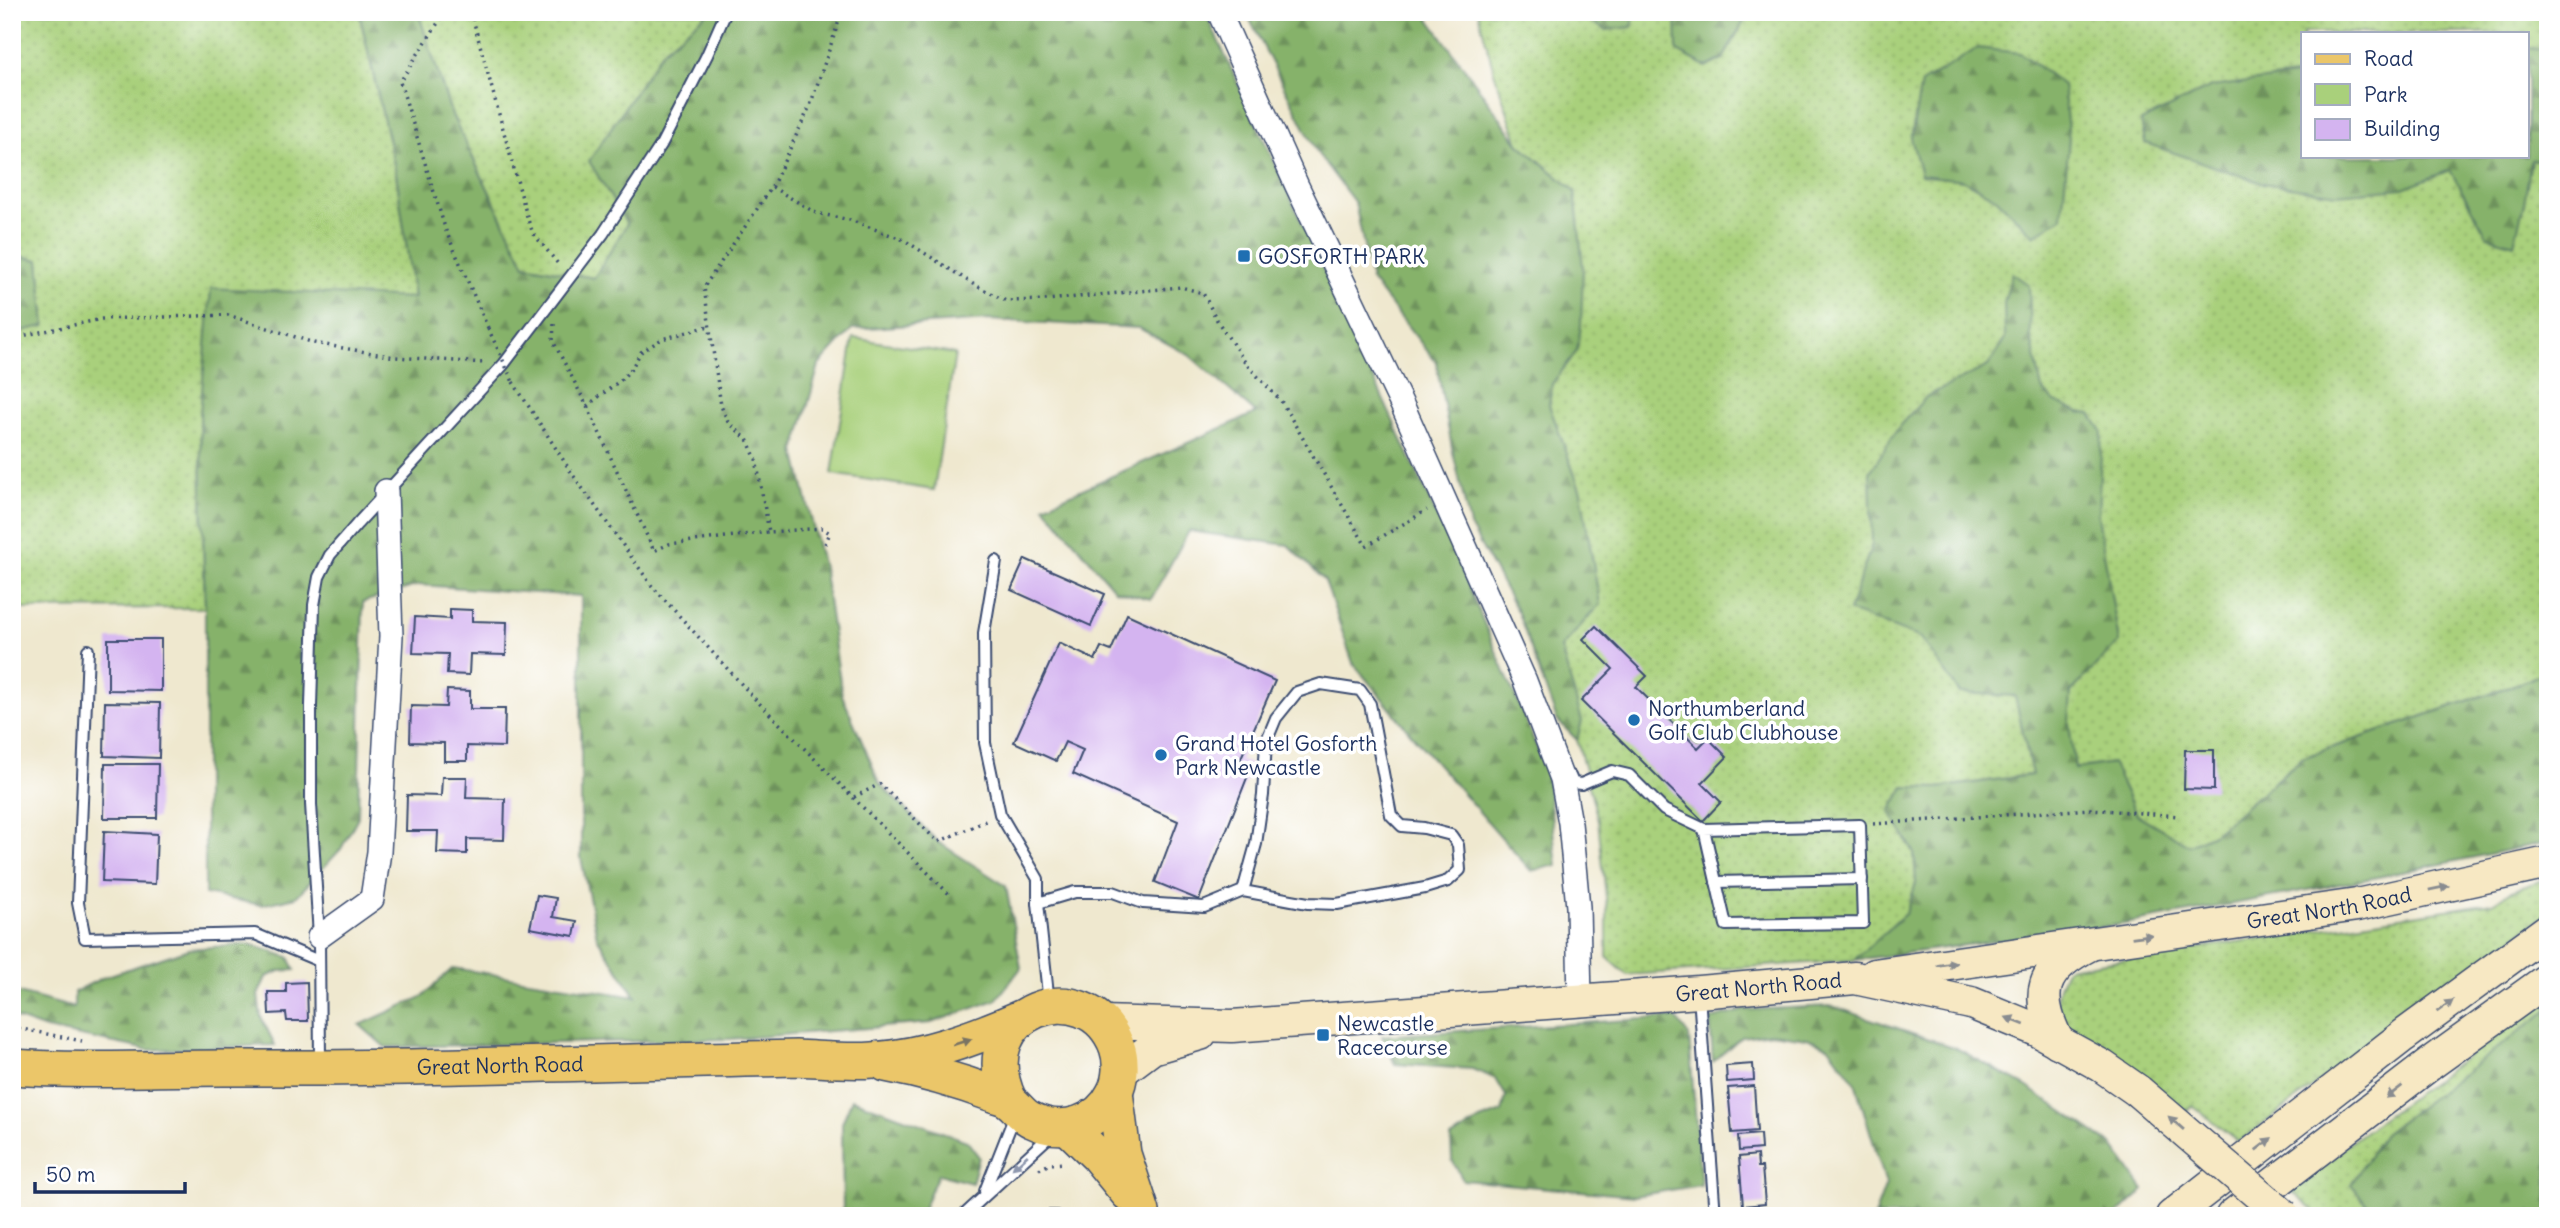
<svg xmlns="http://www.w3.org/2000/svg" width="2560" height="1228" viewBox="0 0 2560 1228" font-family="Delius,sans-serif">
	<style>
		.green { fill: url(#green-dots); stroke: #62806c; stroke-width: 2; fill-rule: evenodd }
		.forest { fill: url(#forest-firs); stroke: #507064; stroke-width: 2 }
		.pitch { fill: #a9d07b; stroke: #62806c; stroke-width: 2 }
		.building { fill: #d4b4f0 }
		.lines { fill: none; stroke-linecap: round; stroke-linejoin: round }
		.lane-casing { stroke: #3b4b6f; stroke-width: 14 }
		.street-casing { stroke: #3b4b6f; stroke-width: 26 }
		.secondary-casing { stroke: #3b4b6f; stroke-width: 35 }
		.primary-casing { stroke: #3b4b6f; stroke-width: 38 }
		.path { stroke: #3b4b6f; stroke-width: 3.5; stroke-dasharray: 2 5; stroke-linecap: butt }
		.lane { stroke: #fff; stroke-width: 10 }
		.street { stroke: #fff; stroke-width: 23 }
		.secondary { stroke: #f7e8c3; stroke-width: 32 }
		.primary { stroke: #ebc669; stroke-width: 35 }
		.secondary-bridge-casing { stroke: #3b4b6f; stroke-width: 35; stroke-linecap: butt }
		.path-bridge { stroke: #3b4b6f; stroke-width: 3.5; stroke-dasharray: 2 5; stroke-linecap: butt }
		.secondary-bridge { stroke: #f7e8c3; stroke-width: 32 }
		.oneway { fill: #898c90 }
		.oneway2 { fill: #797363 }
		.oneway3 { fill: #8d97ae }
		.poi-dot { fill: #1f6fb2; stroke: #fff; stroke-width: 2.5 }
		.labels { text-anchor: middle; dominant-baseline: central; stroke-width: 7; stroke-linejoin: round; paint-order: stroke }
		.poi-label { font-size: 21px; fill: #1b2f5e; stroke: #fff; text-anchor: start }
		.street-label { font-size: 21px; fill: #1b2f5e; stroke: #fff }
	</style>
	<defs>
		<pattern id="green-dots" width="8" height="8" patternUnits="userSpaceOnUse" patternTransform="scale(1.75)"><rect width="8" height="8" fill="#a9d07b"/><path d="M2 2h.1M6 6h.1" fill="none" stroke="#91b36d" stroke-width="1.8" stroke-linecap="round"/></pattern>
		<pattern id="forest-firs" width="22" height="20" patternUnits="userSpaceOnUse" patternTransform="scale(1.75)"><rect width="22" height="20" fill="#86b26b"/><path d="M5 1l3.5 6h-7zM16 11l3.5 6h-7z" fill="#6d915b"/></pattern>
	</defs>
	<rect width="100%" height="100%" fill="#fff"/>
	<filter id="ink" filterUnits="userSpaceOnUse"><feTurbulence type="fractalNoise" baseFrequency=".0143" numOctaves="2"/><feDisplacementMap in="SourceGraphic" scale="14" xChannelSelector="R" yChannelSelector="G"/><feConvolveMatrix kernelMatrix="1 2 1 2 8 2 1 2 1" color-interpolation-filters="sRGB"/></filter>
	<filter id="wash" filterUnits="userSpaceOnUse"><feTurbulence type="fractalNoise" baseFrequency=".00686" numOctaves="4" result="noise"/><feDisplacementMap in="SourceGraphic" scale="28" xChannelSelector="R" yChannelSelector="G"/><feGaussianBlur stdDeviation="1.57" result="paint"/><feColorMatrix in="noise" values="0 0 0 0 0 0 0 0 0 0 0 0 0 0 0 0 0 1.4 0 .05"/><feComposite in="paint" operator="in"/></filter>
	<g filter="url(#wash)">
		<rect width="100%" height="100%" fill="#efe8cf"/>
		<!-- green -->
		<g class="green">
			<polygon points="12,12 359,12 396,173 414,299 200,414 205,608 12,609 12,333 45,326 39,260 12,254"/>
			<polygon points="418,12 709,12 663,50 627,224 594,278 525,265 451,113"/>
			<path d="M 1478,12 L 2548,12 L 2548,670 L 2528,680 L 2302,758 L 2215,833 L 2189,846 L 2136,814 L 2112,763 L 1937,788 L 1904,787 L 1890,812 L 1914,852 L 1917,883 L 1906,913 L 1854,960 L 1627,975 L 1607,957 L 1607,907 L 1598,820 L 1577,740 L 1553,674 L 1581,492 L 1549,405 L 1552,384 L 1577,351 L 1575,191 L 1518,143 L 1494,72 ZM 2303,33 L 2527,33 L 2527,156 L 2303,156 Z"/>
			<path d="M 2548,878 L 2548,914 L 2505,943 L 2239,1142 L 2193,1106 L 2187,1112 L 2068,1026 C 2052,1002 2055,993 2067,968 L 2492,903 L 2512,891 Z"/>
			<polygon points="2548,997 2548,1010 2371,1212 2376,1216 2320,1216 2288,1188"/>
		</g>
		<!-- forest -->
		<g class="forest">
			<polygon points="359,12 418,12 451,113 525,265 594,278 627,224 589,161 663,50 709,12 1205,12 1459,564 1546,769 1557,865 1531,871 1412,735 1353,663 1325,581 1288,545 1189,531 1151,599 1115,590 1044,506 1256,413 1189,355 1139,328 989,320 852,329 819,365 795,451 824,572 842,695 880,784 938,842 1006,886 1021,968 996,1000 931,1023 730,1039 385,1047 360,1025 422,997 453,968 636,997 597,937 581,858 581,596 419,585 363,602 358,817 341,849 296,897 261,905 205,894 205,608 200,414 211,288 414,298 396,173"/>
			<polygon points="1246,12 1424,12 1518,143 1575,191 1583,267 1581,326 1577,351 1552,384 1549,405 1581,492 1600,604 1561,648 1582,721 1577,740 1557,720 1518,613 1470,526 1452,448 1436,362 1371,280 1355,203 1318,154"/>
			<polygon points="1587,12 1635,12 1632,27 1606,30 1587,20"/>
			<polygon points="1676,12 1749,12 1723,59 1707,67 1677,51"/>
			<polygon points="1978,48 2020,53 2063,85 2069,139 2062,217 2034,236 1997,199 1963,180 1921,175 1911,138 1921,83"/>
			<polygon points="2527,48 2548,50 2548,159 2531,160 2524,204 2514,244 2487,236 2450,170 2403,188 2337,194 2262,183 2145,143 2141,121 2211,87 2303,75 2303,156 2527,156"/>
			<polygon points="12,255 39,260 45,326 12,333"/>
			<polygon points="2012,273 2029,285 2031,337 2042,389 2055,402 2079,412 2091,414 2102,431 2098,516 2119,642 2071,692 2069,723 2075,769 2112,763 2136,814 2189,845 2215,833 2302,758 2528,680 2548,670 2548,842 2373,878 2124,924 1854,960 1906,913 1916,883 1914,852 1890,812 1904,787 1937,788 2032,775 2015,696 1960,693 1921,638 1849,611 1872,544 1870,472 1900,425 1927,396 1988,366 2005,338 2004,302"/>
			<polygon points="248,944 289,957 295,970 280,971 266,977 258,995 261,1017 275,1045 149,1050 46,1029 12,1017 12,991 74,1008 74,992 104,977 189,949"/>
			<polygon points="1832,1006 1956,1048 2026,1086 2112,1145 2144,1190 2116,1216 1874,1216 1886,1184 1855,1082 1828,1046 1807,1038 1771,1033 1741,1037 1713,1062 1710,1019 1745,1010"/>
			<polygon points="2548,1010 2548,1216 2376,1216 2351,1184 2384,1134"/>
			<polygon points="1675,1017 1689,1036 1701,1185 1635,1196 1463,1180 1452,1160 1451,1138 1480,1120 1502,1112 1506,1096 1496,1079 1472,1069 1395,1064 1382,1036"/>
			<polygon points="852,1099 967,1141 979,1157 972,1183 938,1174 920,1216 843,1216 842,1123"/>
		</g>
		<!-- pitch -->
		<polygon class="pitch" points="853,338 955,354 934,490 832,474"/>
		<g id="blocks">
			<!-- building -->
			<g class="building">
				<polygon points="1025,559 1105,594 1091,626 1011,590"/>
				<polygon points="450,609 472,610 472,621 507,622 506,655 470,654 469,675 447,674 448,654 413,653 415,617 450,619"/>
				<polygon points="1127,614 1275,681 1240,760 1252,765 1199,900 1155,882 1178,821 1073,774 1083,750 1065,742 1056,761 1014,742 1059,643 1095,660 1101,647 1111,651"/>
				<polygon points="1596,626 1647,676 1636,687 1698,748 1708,738 1727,757 1702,783 1721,802 1703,821 1581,701 1613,669 1583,639"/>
				<polygon points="108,639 161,639 161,691 108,690"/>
				<polygon points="447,690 470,691 470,709 505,709 504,747 467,746 467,761 444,761 444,743 410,742 411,706 446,707"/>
				<polygon points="105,702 160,703 159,758 104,756"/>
				<polygon points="2185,750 2214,750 2214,790 2184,789"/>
				<polygon points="105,764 158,764 157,818 104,818"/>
				<polygon points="442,777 467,777 466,798 505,799 504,840 467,839 467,854 437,853 438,831 406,831 407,795 441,796"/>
				<polygon points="104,831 157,834 155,884 102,882"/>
				<polygon points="537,895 556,898 553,917 577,921 574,936 530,928"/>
				<polygon points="307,982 308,1021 287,1021 286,1013 269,1014 268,992 286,992 286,983"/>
				<polygon points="1753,1064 1754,1080 1727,1082 1726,1066"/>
				<polygon points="1754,1086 1757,1131 1732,1133 1728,1088"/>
				<polygon points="1760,1134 1761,1149 1739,1151 1738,1136"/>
				<polygon points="1757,1155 1758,1167 1762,1167 1765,1204 1743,1206 1739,1157"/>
			</g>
		</g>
	</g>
	<g filter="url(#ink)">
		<use href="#blocks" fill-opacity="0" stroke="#3b4b6f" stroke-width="2"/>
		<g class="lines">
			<!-- lane casing -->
			<g class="lane-casing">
				<g id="lane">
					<polyline points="996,561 984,633 985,743 1000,814 1038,879 1038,903 1049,1003"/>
					<polyline points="88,650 78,903 85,938 255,934 319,961"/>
					<polyline points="1565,778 1570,776 1573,783 1581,784 1612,771 1629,775 1664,810 1704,829 1860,825 1863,923 1726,925 1704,829"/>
					<polyline points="1716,882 1862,879"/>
					<polyline points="1038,903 1075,892 1113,892 1143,903 1204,907 1243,891 1256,844 1263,795 1266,742 1276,718 1297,692 1321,684 1360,690 1370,704 1391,815 1402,826 1424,828 1451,835 1458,845 1460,870 1448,881 1425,888 1337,904 1308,903 1243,891"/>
					<polyline points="1699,995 1715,1216"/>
					<polyline points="320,1062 319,937 311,804 311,706 314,605 319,577 330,555 357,524 504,364 603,234 661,145 707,55 726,12"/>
					<polyline points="985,1191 1015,1115"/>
					<polyline points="963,1216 1053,1133"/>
					<polyline points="1049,1216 1056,1216"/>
				</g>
			</g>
			<!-- street casing -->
			<g class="street-casing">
				<g id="street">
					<polyline points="1219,12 1297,186 1404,409 1525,681 1562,779 1570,823 1578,907 1580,1000"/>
					<polyline points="319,937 372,899 379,852 391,636 386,491"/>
				</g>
			</g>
			<!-- secondary casing -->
			<g class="secondary-casing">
				<g id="secondary">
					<path id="s1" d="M 1874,975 L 2357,905 L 2548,863"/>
					<path id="s2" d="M 1102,1022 L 1232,1026 L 1699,992 L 1855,978 L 1971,1003 L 2037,1030 L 2102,1066 L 2138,1091"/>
					<path d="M 2058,1042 C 2034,994 2040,970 2089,945"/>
					<polyline points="1120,1072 1152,1048 1200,1034"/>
					<polyline points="2172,1216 2403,1036 2548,930"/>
					<polyline points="2232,1216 2430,1064 2548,979"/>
				</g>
			</g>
			<!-- primary casing -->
			<g class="primary-casing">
				<g id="primary">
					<path d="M 886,1064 C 923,1071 958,1081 993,1094 C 998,1096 1004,1097 1008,1100 C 1017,1106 1022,1116 1032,1120 C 1062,1135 1099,1124 1114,1093 C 1121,1080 1122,1061 1117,1047 C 1087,968 967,1010 1009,1100"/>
					<path id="s3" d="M 12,1067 C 83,1072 153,1068 224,1068 C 415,1069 606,1062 796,1058 C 821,1059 848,1062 873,1060 C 926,1056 975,1038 1023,1017"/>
					<polyline points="1115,1092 1123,1154 1142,1212"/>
					<polyline points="1068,1127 1097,1155 1128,1193"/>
				</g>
			</g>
			<!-- path -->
			<g class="path">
				<polyline points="445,12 400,82 446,231 488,328"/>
				<polyline points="471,12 528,220 533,233 559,265"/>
				<polyline points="772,187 810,106 842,12"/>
				<polyline points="554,324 553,341 587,406 654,551 669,544 768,532"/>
				<polyline points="12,338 102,319 228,315 314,343 395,357 485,363"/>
				<polyline points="513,382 573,475 652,586 755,699 949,894"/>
				<polyline points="587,406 622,379 631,369 641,352 662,339 709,326"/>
				<polyline points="825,544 830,533 822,528 769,532 756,459 747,439 728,422 721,406 704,287 772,187 816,213 850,220 904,240 973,284 1006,301 1047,300 1181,287 1203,293 1218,322 1247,365 1281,401 1366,546 1427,510"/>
				<polyline points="854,797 880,784 938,842 988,820"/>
				<polyline points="1873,824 2091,809 2178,816"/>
				<polyline points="12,1027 82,1041"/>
				<polyline points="1039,1169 1050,1164 1065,1163"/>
			</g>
			<!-- lane -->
			<use href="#lane" class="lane"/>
			<!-- street -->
			<use href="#street" class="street"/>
			<!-- secondary -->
			<use href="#secondary" class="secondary"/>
			<!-- primary -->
			<use href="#primary" class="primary"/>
			<!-- secondary-bridge casing -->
			<g class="secondary-bridge-casing">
				<polyline id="secondary-bridge" points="2138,1091 2284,1216"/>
			</g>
			<!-- path-bridge -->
			<polyline class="path-bridge" points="488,328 513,382"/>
			<!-- secondary-bridge -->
			<use href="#secondary-bridge" class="secondary-bridge"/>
		</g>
		<!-- one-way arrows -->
		<defs><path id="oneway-solid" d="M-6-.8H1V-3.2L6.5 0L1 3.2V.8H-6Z" transform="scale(1.75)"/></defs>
		<g class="oneway">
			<use href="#oneway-solid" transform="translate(2439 888) rotate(-12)"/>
			<use href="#oneway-solid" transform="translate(2142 936) rotate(-8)"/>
			<use href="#oneway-solid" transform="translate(1947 964) rotate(-9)"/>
			<use href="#oneway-solid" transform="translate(2445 1006) rotate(-36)"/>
			<use href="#oneway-solid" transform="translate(2015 1021) rotate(-158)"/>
			<use href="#oneway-solid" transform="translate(2394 1092) rotate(143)"/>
			<use href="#oneway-solid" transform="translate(2176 1123) rotate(-139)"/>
			<use href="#oneway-solid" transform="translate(2264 1144) rotate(-38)"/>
		</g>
		<use class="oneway2" href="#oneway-solid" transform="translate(962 1042) rotate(-18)"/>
		<use class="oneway3" href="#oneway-solid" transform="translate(1020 1162) rotate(138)"/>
	</g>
	<!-- markers -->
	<g class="poi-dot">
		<rect x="1237" y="249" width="14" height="14" rx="3.5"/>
		<circle cx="1634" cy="720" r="7"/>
		<circle cx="1161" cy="755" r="7"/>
		<rect x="1316" y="1028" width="14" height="14" rx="3.5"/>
	</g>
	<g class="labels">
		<!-- poi labels -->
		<g class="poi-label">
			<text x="1258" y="256">GOSFORTH PARK</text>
			<text x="1648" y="708">Northumberland<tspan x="1648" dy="24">Golf Club Clubhouse</tspan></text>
			<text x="1175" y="743">Grand Hotel Gosforth<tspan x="1175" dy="24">Park Newcastle</tspan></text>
			<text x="1337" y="1023">Newcastle<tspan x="1337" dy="24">Racecourse</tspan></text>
		</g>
		<!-- street labels -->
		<g class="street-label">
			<text stroke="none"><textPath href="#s1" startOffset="460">Great North Road</textPath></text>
			<text stroke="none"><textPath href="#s2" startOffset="658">Great North Road</textPath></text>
			<text stroke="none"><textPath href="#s3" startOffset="488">Great North Road</textPath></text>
		</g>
	</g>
	<!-- margin -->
	<rect width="2560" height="1228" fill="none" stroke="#fff" stroke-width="42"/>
	<!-- legend -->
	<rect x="2301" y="32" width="228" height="126" fill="#ffffff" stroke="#a4acbf" stroke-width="2"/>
	<rect x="2315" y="54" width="35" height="10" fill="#ebc669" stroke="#a4acbf" stroke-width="2"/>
	<text x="2364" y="66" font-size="21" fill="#1b2f5e">Road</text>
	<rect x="2315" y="84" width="35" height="21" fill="#a9d07b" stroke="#a4acbf" stroke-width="2"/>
	<text x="2364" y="102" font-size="21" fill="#1b2f5e">Park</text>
	<rect x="2315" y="119" width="35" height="21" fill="#d4b4f0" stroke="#a4acbf" stroke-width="2"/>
	<text x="2364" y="136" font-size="21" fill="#1b2f5e">Building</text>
	<!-- scale -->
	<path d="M35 1182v10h150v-10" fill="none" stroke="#1b2f5e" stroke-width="3.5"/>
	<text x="46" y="1182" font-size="21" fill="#1b2f5e" stroke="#ffffff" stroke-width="5" paint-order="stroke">50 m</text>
</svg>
